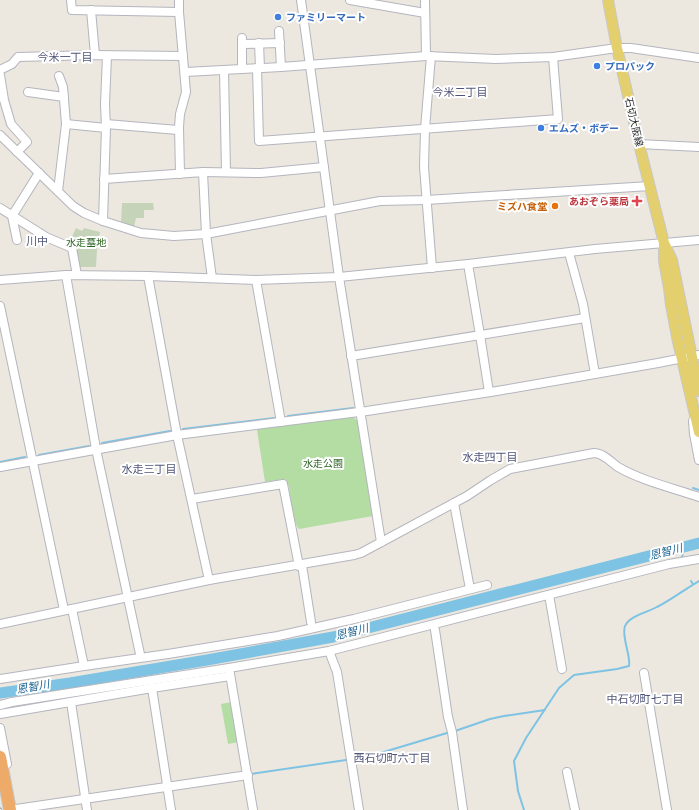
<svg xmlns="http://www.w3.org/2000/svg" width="699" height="810" viewBox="0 0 699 810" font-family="'Work Sans','Noto Sans JP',sans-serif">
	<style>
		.green { fill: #b3dda3 }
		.cemetery { fill: #c5d4b9 }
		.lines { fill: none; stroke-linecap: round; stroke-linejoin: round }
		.stream { stroke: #7ec3e3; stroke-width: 2 }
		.river { stroke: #7ec3e3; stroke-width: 11 }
		.minor-casing { stroke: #b4b5be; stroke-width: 10 }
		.major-casing { stroke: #c8c8c8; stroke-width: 12 }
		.highway-casing { stroke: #c8c8c8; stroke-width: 14 }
		.minor { stroke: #fff; stroke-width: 8 }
		.major { stroke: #e3cf6e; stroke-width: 10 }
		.highway { stroke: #eeaa69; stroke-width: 12 }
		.rail-casing { stroke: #a3a5b4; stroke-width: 3.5 }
		.rail { stroke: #fff; stroke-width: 2; stroke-dasharray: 6; stroke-linecap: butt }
		.shop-dot { fill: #3f7fe0; stroke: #fff; stroke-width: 1.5 }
		.health-dot { fill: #e0444e; stroke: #fff; stroke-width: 1.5 }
		.food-dot { fill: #e8710a; stroke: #fff; stroke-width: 1.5 }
		.labels { text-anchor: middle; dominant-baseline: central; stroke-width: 4; stroke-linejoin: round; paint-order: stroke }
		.shop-label { font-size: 10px; font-weight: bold; fill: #366cbe; stroke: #fff; text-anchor: start }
		.street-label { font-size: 10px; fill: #2c2c2c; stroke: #fff }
		.health-label { font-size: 10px; font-weight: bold; fill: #be3a42; stroke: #fff; text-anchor: end }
		.food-label { font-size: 10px; font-weight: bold; fill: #c56008; stroke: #fff; text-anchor: end }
		.park-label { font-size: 10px; fill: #2c6322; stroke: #fff }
		.neighbourhood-label { font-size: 11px; fill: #515679; stroke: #fff }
		.water-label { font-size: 11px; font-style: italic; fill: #1b6291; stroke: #fff }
	</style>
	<rect width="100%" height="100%" fill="#ece8e0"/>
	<!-- green -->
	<g class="green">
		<path d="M 353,417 L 358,421 L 373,516 L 299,529 C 293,523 290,495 289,486 L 286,480 L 284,479 L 265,482 L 257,430 L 260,428 Z"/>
		<polygon points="232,702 239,742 228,744 221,704"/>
	</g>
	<!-- cemetery -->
	<g class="cemetery">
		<polygon points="122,203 153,203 154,210 144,210 144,218 136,218 134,227 121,223"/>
		<polygon points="76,228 82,231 84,228 100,232 97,250 96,267 79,267 69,243"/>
	</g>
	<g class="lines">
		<!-- stream -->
		<g class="stream">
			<polyline points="288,416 353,408"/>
			<polyline points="183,429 274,418"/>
			<polyline points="102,443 170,431"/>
			<polyline points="39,455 89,446"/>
			<polyline points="0,462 25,457"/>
			<polyline points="693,488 699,490"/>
			<polyline points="682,558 683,551 686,547"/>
			<polyline points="691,581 693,584"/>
			<polyline points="455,731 490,719 504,716 545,710"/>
			<polyline points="354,759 377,754 447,733"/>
			<polyline points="251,774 346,760"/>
			<path d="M 524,810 L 518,791 L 514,761 L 526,738 L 559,688 L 574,675 L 617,669 L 629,666 C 631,655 621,636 625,626 C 629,616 648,612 657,607 C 671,600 685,589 699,581"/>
		</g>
		<!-- river -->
		<polyline class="river" points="0,693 70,683 207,660 333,637 699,543"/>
		<!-- minor casing -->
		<g class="minor-casing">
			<g id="minor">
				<polyline points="71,0 72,10 179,12"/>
				<polyline points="179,0 179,12 186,92 180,114 179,127 180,174"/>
				<polyline points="301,0 339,277 381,542"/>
				<polyline points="350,0 425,13"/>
				<polyline points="425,0 426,56 496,59 553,57 617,48 631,48 699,58"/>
				<polyline points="91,10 95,55"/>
				<polyline points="279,31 281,67"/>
				<polyline points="259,43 260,68"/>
				<polyline points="242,44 280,43"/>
				<polyline points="431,56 425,129 424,167 432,268"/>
				<polyline points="257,68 259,141 558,119 553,57"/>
				<polyline points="242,69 242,38"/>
				<polyline points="0,70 12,64 18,57 95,55 183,56"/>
				<polyline points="224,70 226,172"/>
				<polyline points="185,72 281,67 426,56"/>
				<polyline points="0,75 4,100 11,124 27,142 17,152"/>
				<polyline points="59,76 63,87 66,124"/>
				<polyline points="28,92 64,97"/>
				<polyline points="106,124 178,130"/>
				<polyline points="106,128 105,104 107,56"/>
				<polyline points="0,135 73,206 84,213 103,221 141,233 174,236 206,234 380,201 426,200 650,186"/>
				<polyline points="639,144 699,147"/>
				<polyline points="203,172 261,173 324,167"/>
				<polyline points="104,179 203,172 206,234 212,278"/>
				<polyline points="58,191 66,124 106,128 103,221"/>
				<polyline points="0,208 46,237 72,248 77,275"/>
				<polyline points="17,240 12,216 39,173"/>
				<polyline points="569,253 583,304 595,374"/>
				<polyline points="468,264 480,335 489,392"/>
				<polyline points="66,275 96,449 140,654"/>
				<polyline points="148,276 177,435 209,580"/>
				<polyline points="0,280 66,275 148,276 256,280 339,277 468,264 595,249 699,240"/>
				<polyline points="256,280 281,422"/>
				<polyline points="0,306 64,610"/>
				<polyline points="351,356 585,318"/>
				<polyline points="693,421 694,434 699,460"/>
				<polyline points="0,467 177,435 367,411 497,391 658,363 699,355"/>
				<polyline points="192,499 283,484 299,566"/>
				<polyline points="454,503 470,589"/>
				<polyline points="302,565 311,622"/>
				<polyline points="549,595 562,669"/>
				<polyline points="72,609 84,666"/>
				<path d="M 0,624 L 209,580 L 354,555 L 361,553 L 467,496 L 491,480 L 510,469 L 594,453 C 603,453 611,462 618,467 C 642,481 673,488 699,497"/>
				<polyline points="435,630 448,717 452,732 463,810"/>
				<polyline points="329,651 337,672 359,810"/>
				<polyline points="644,673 667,810"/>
				<polyline points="0,679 84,666 168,654 278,636 354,619 487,585"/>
				<polyline points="152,688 171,810"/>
				<polyline points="71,702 87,810"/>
				<polyline points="0,705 12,702 229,668"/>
				<polyline points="0,714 152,688 230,676"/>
				<polyline points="0,728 7,764"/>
				<polyline points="567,772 575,810"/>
				<polyline points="16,809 248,775"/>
				<polyline points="253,810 229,668 329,651 669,564 699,559"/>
			</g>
		</g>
		<!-- major casing -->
		<g class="major-casing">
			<g id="major">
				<polyline points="608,0 617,48 639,144 664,243 672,260 699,391"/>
				<polyline points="664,246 664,261 669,288 671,305 678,342 699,432"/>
			</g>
		</g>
		<!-- highway casing -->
		<g class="highway-casing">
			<polyline id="highway" points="0,757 10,810"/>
		</g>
		<!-- minor -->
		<use href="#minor" class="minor"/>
		<!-- major -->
		<use href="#major" class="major"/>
		<!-- highway -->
		<use href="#highway" class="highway"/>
		<!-- rail casing -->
		<g class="rail-casing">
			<polyline id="rail" points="0,809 0,810"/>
		</g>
		<!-- rail -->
		<use href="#rail" class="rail"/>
	</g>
	<!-- markers -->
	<g class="shop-dot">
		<circle cx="278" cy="17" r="4"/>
		<circle cx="597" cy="66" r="4"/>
		<circle cx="541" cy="128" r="4"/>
	</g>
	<path class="health-dot" d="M635 195h4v4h4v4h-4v4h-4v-4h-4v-4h4z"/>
	<circle class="food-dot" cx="555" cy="206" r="4"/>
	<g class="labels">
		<!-- shop labels -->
		<g class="shop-label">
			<text x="286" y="17">ファミリーマート</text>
			<text x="605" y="66">プロパック</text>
			<text x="549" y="128">エムズ・ボデー</text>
		</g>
		<!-- street labels -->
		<g class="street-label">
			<text transform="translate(634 122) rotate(77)">石切大阪線</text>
		</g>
		<!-- health labels -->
		<g class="health-label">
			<text x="629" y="201">あおぞら薬局</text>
		</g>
		<!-- food labels -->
		<g class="food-label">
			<text x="547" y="206">ミズハ食堂</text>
		</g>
		<!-- park labels -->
		<g class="park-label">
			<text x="86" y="242">水走墓地</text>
			<text x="323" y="463">水走公園</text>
		</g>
		<!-- neighbourhood labels -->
		<g class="neighbourhood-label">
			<text x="65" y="57">今米一丁目</text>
			<text x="460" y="92">今米二丁目</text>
			<text x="37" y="241">川中</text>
			<text x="490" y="457">水走四丁目</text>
			<text x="149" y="469">水走三丁目</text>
			<text x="645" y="699">中石切町七丁目</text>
			<text x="392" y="758">西石切町六丁目</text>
		</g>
		<!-- water labels -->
		<g class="water-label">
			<text transform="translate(666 552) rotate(-14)">恩智川</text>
			<text transform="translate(352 632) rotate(-14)">恩智川</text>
			<text transform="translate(33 687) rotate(-10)">恩智川</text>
		</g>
	</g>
</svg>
